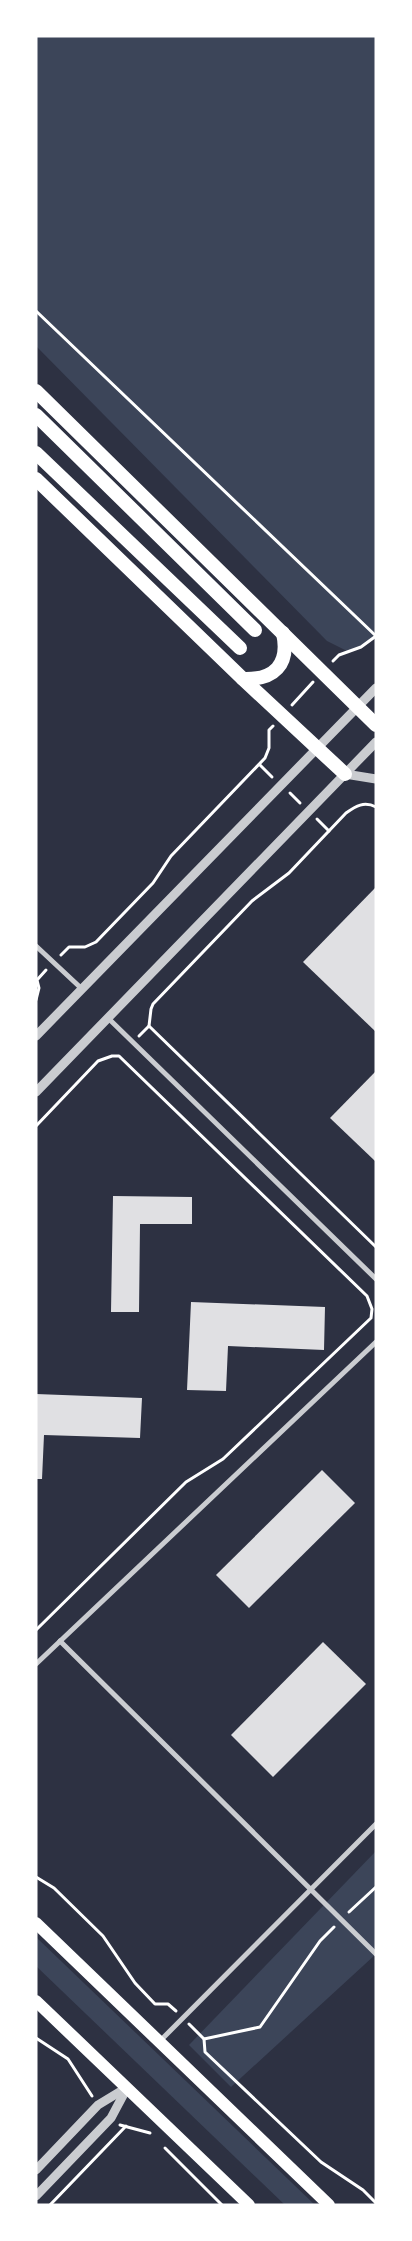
<svg xmlns="http://www.w3.org/2000/svg" width="412" height="2241" viewBox="0 0 412 2241" font-family="Mulish,sans-serif">
	<style>
		.green { fill: #3c4559 }
		.building { fill: #e0e0e3 }
		.lines { fill: none; stroke-linecap: round; stroke-linejoin: round }
		.path { stroke: #fff; stroke-width: 3 }
		.minor { stroke: #caccd0; stroke-width: 5 }
		.tertiary { stroke: #caccd0; stroke-width: 9 }
		.primary { stroke: #fff; stroke-width: 12 }
		.trunk { stroke: #fff; stroke-width: 14 }
	</style>
	<rect width="100%" height="100%" fill="#2d3142"/>
	<!-- green -->
	<g class="green">
		<polygon points="36,36 376,36 376,636 361,647 347,651 327,641 36,346"/>
		<polygon points="376,1851 376,1954 231,2087 189,2045"/>
		<polygon points="36,1937 315,2205 285,2205 36,1966"/>
	</g>
	<!-- building -->
	<g class="building">
		<polygon points="376,887 376,1032 303,962"/>
		<polygon points="376,1071 376,1160 375,1161 330,1118"/>
		<polygon points="113,1196 192,1197 192,1224 140,1224 139,1312 111,1312"/>
		<polygon points="191,1302 325,1307 324,1350 228,1346 226,1391 187,1390"/>
		<polygon points="36,1394 142,1398 140,1438 44,1435 42,1479 36,1479"/>
		<polygon points="322,1470 355,1503 249,1608 216,1575"/>
		<polygon points="323,1642 366,1684 273,1777 231,1735"/>
	</g>
	<g class="lines">
		<!-- path -->
		<g class="path">
			<polyline points="36,311 376,636"/>
			<polyline points="333,661 339,655 361,647 376,636"/>
			<polyline points="292,705 313,682"/>
			<polyline points="260,765 272,777"/>
			<polyline points="290,793 300,803"/>
			<path d="M 376,807 C 364,801 356,806 346,813 L 289,873 L 252,901 L 153,1004 L 151,1009 L 149,1026 L 376,1247"/>
			<polyline points="317,819 329,831"/>
			<polyline points="61,955 69,947 85,947 96,942 153,883 171,856 265,758 269,748 269,730 273,726"/>
			<polyline points="36,1000 39,988 37,980 46,970"/>
			<polyline points="139,1036 149,1026"/>
			<polyline points="36,1126 98,1061 112,1056 119,1056 367,1296 372,1309 371,1318 223,1459 186,1482 36,1630"/>
			<polyline points="36,1877 54,1888 103,1936 135,1983 155,2004 168,2004 176,2011"/>
			<polyline points="349,1912 376,1887"/>
			<polyline points="189,2024 204,2039 205,2052 321,2162 363,2190 376,2203"/>
			<polyline points="36,2038 68,2059 92,2096"/>
			<polyline points="204,2039 260,2027 320,1941 334,1927"/>
			<polyline points="120,2125 150,2133"/>
			<polyline points="165,2148 222,2205"/>
			<polyline points="50,2205 126,2126"/>
		</g>
		<!-- minor -->
		<g class="minor">
			<polyline points="36,946 82,989"/>
			<polyline points="108,1018 376,1279"/>
			<polyline points="60,1641 376,1954"/>
			<polyline points="36,1664 376,1342"/>
			<polyline points="159,2042 376,1824"/>
		</g>
		<!-- tertiary -->
		<g class="tertiary">
			<polyline points="345,774 376,779"/>
			<polyline points="36,1036 376,688"/>
			<polyline points="36,1092 376,742"/>
			<polyline points="36,2170 98,2105 126,2088"/>
			<polyline points="36,2196 111,2118 127,2088"/>
		</g>
		<!-- primary -->
		<g class="primary">
			<polyline points="36,1923 329,2205"/>
			<polyline points="36,2001 249,2205"/>
		</g>
		<!-- trunk -->
		<g class="trunk">
			<polyline points="36,391 376,725"/>
			<polyline points="36,415 255,630"/>
			<polyline points="36,453 240,648"/>
			<polyline points="36,479 243,679 345,774"/>
			<path d="M 243,679 C 274,680 290,665 283,633"/>
		</g>
	</g>
	<!-- border -->
	<rect width="412" height="2241" fill="none" stroke="#ffffff" stroke-width="75"/>
</svg>
